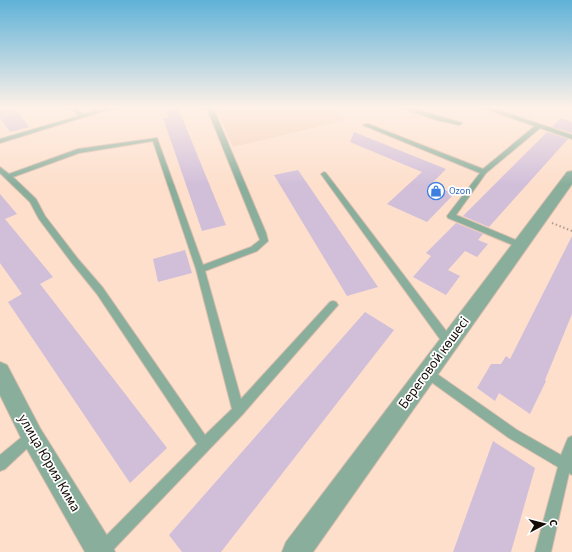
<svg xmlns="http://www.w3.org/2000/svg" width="572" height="552" viewBox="0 0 572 552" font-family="'Source Sans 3',sans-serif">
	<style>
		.built { fill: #f6d1b9 }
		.building { fill: #d1bfda }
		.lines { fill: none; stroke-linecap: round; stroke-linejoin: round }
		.service-casing { stroke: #d8bdac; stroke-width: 2 }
		.minor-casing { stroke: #d8bdac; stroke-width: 2 }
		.path { stroke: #b59d8e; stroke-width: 2; stroke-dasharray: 1.5 2.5; stroke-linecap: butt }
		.service { fill: #89ae9c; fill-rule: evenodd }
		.minor { fill: #89ae9c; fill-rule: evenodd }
		.labels { text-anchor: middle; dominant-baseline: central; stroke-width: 3.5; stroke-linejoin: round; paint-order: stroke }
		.far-shop-label { font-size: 10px; fill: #366cbe; stroke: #fff; text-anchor: start }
		.near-street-label { font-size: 14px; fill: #140b05; stroke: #fff }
	</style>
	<rect width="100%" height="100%" fill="#fddfcc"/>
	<!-- built -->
	<polygon class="built" points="216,108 334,108 346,120 233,147"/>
	<!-- building -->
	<g class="building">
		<polygon points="0,108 15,108 29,127 10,132 0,118"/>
		<polygon points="165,108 178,108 226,225 202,231 163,118 169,118"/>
		<polygon points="561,118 572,122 572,133 552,127"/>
		<polygon points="354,132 446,169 431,184 454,194 427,222 387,204 422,172 350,142"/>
		<polygon points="547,132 568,139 489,227 463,216"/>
		<polygon points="298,170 378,287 347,296 274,175"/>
		<polygon points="0,194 17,214 5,219 53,277 40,284 167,448 130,483 8,302 22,294 0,263"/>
		<polygon points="456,223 483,234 478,240 488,244 477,257 465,251 448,270 460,276 446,295 413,277 431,256 426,253"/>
		<polygon points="572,236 572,314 545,380 546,381 530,414 499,393 495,401 477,388 491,364 501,364 506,356 510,359"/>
		<polygon points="185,250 192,273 158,282 153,259"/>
		<polygon points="365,312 394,330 221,552 182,552 169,535"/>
		<polygon points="493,441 535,468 511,552 453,552"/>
	</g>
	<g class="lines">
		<!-- service casing -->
		<g class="service-casing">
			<g id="service">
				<polygon points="71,108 77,108 83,114 104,108 113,108 0,143 0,139 79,116"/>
				<path d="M 207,108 L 213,108 L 266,233 L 268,241 L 257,251 L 205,271 L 241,399 L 330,302 L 333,301 L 336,302 L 338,305 L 242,415 L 111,552 L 95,552 L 94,550 L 97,545 L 197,444 L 97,294 L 72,263 L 39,219 L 30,202 L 0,173 L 0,167 L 9,174 L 78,149 L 157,138 L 203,265 L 251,247 L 260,240 ZM 153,141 L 196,269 L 232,409 L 205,435 L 103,288 L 78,259 L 45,216 L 36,199 L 13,177 L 79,153 Z"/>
				<polygon points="402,108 411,108 462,123 459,125 437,120"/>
				<polygon points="483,108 492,108 572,135 572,139 540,128 486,173 456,215 523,243 524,245 523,247 520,248 448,218 447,216 480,173 363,125 368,124 483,169 535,126"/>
				<polygon points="324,172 326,173 453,340 454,343 453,346 449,348 445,346 321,174"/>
				<polygon points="427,367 517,430 561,455 568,438 572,436 572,475 569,473 551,552 535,552 558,467 509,438 423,376 421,372 423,368"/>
				<polygon points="32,430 36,432 38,436 36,440 5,469 0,471 0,455 28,432"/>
			</g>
		</g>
		<!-- minor casing -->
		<g class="minor-casing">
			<g id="minor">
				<polygon points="572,171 572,184 313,552 282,552 286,542 567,172"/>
				<polygon points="0,362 7,365 40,428 111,542 115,552 85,552 24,444 0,395"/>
			</g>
		</g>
		<!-- path -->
		<polyline class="path" points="552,223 572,231"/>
		<!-- service -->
		<use href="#service" class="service"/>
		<!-- minor -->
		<use href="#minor" class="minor"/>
	</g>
	<!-- sky -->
	<linearGradient id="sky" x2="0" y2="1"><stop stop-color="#5fb2d8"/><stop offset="0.58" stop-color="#fef1e8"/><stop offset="1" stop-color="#fef1e8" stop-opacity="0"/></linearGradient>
	<rect width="572" height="185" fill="url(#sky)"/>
	<!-- icons -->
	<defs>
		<g id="shop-ring" transform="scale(0.9)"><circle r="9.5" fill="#fff" stroke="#3f7fe0" stroke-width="1.5"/><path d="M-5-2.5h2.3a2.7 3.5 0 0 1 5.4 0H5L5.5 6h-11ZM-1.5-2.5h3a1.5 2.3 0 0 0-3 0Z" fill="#3f7fe0"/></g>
	</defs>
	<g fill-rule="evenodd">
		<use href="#shop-ring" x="436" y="191"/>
	</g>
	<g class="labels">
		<!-- far-shop labels -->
		<g class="far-shop-label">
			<text x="449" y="191">Ozon</text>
		</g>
		<!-- near-street labels -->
		<g class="near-street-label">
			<text transform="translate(434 363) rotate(-54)">Береговой көшесі</text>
			<text transform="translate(49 463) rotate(60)">улица Юрия Кима</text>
		</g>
	</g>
	<!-- north arrow -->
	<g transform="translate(544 524) rotate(83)" stroke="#ffffff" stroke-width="3" paint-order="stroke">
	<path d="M0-3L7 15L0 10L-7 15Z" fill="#140b05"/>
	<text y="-6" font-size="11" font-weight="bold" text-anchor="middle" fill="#140b05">С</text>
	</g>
</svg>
